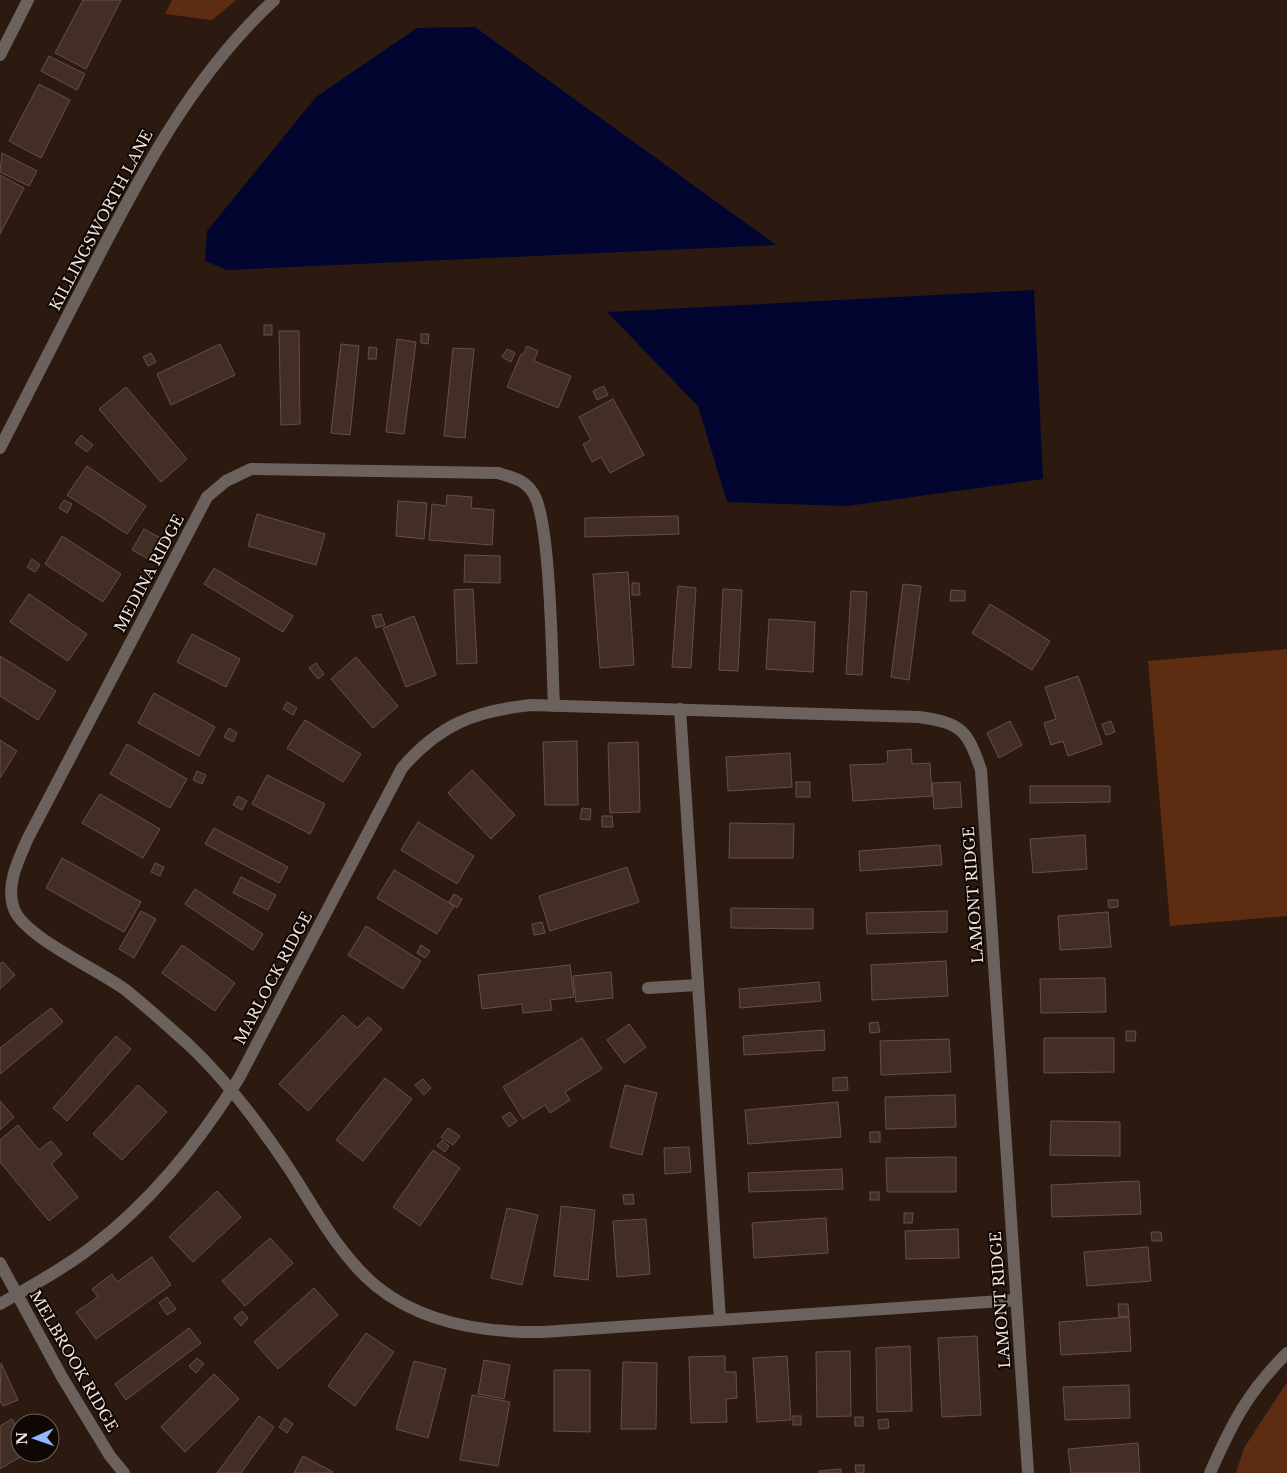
<svg xmlns="http://www.w3.org/2000/svg" width="1287" height="1473" viewBox="0 0 1287 1473" font-family="'Libre Baskerville',serif">
	<style>
		.green { fill: #5e2c10 }
		.water { fill: #010530 }
		.building { fill: #422e24; stroke: #665045 }
		.lines { fill: none; stroke-linecap: round; stroke-linejoin: round }
		.minor { stroke: #6c625d; stroke-width: 12 }
		.tertiary { stroke: #6c625d; stroke-width: 12 }
		.labels { text-anchor: middle; dominant-baseline: central; stroke-width: 4; stroke-linejoin: round; paint-order: stroke }
		.street-label { font-size: 15px; fill: #f1e4dd; stroke: #0f0704 }
	</style>
	<rect width="100%" height="100%" fill="#2c1a10"/>
	<!-- green -->
	<g class="green">
		<polygon points="172,0 236,0 212,20 165,14"/>
		<polygon points="1287,649 1287,916 1170,926 1148,661"/>
		<polygon points="1287,1382 1287,1473 1236,1473 1244,1448"/>
	</g>
	<!-- water -->
	<g class="water">
		<polygon points="475,27 776,245 227,270 205,261 207,231 316,97 417,28"/>
		<polygon points="1034,290 1043,479 847,506 727,502 698,406 607,312"/>
	</g>
	<!-- building -->
	<g class="building">
		<polygon points="83,0 121,0 86,69 55,53"/>
		<polygon points="49,56 85,74 77,90 41,71"/>
		<polygon points="39,84 70,100 41,158 9,141"/>
		<polygon points="2,153 37,171 29,186 0,172"/>
		<polygon points="0,175 24,188 0,234"/>
		<rect x="264" y="325" width="8" height="10"/>
		<polygon points="279,331 299,331 300,424 281,425"/>
		<polygon points="421,334 429,334 428,344 421,343"/>
		<polygon points="397,339 416,342 404,434 386,432"/>
		<polygon points="220,344 235,375 171,405 157,374"/>
		<polygon points="341,344 359,346 350,435 331,433"/>
		<polygon points="527,346 538,351 534,361 571,376 558,408 507,387 521,354 523,355"/>
		<polygon points="369,347 377,348 376,359 368,359"/>
		<polygon points="453,348 474,349 465,438 444,436"/>
		<polygon points="507,349 515,353 511,362 502,357"/>
		<polygon points="151,353 156,362 148,366 143,357"/>
		<polygon points="604,386 608,395 597,400 593,391"/>
		<polygon points="126,387 187,459 161,482 99,409"/>
		<polygon points="613,399 644,455 610,473 601,457 592,462 583,444 591,440 579,417"/>
		<polygon points="81,435 93,445 87,452 75,443"/>
		<polygon points="87,466 146,506 127,534 67,495"/>
		<polygon points="447,495 472,497 471,508 494,510 492,545 429,540 432,504 446,506"/>
		<polygon points="64,500 72,504 67,513 59,508"/>
		<polygon points="398,501 427,503 424,539 396,536"/>
		<polygon points="257,514 325,534 316,565 248,546"/>
		<polygon points="678,516 679,534 585,537 585,518"/>
		<polygon points="144,529 164,540 152,561 132,550"/>
		<polygon points="62,536 121,574 103,602 45,564"/>
		<polygon points="465,555 500,556 500,583 464,582"/>
		<polygon points="32,559 40,565 35,572 27,567"/>
		<polygon points="214,568 293,616 283,632 204,584"/>
		<polygon points="628,572 634,665 600,668 593,574"/>
		<polygon points="632,583 639,583 640,595 632,595"/>
		<polygon points="903,584 921,586 909,680 891,677"/>
		<polygon points="678,586 696,588 691,668 672,667"/>
		<polygon points="473,589 477,663 457,664 454,590"/>
		<polygon points="723,589 742,590 738,671 719,670"/>
		<polygon points="951,590 965,591 965,601 950,601"/>
		<polygon points="851,591 867,592 862,675 846,674"/>
		<polygon points="29,594 87,634 68,661 10,622"/>
		<polygon points="990,604 1050,641 1032,670 972,633"/>
		<polygon points="381,614 385,625 376,628 372,616"/>
		<polygon points="414,616 436,675 406,687 383,628"/>
		<polygon points="769,619 815,622 813,672 766,669"/>
		<polygon points="192,634 240,659 226,687 177,662"/>
		<polygon points="0,656 56,691 38,720 0,696"/>
		<polygon points="356,657 398,706 373,728 331,679"/>
		<polygon points="316,663 324,674 318,679 309,668"/>
		<polygon points="1078,676 1102,744 1068,756 1063,741 1051,745 1044,723 1056,719 1045,687"/>
		<polygon points="154,693 215,727 199,756 138,723"/>
		<polygon points="287,702 297,708 293,715 283,709"/>
		<polygon points="305,720 361,754 343,782 287,748"/>
		<polygon points="1010,721 1022,745 999,758 987,733"/>
		<polygon points="1111,721 1115,732 1106,735 1102,724"/>
		<polygon points="229,728 237,733 233,742 224,737"/>
		<polygon points="0,740 17,751 0,778"/>
		<polygon points="577,741 578,805 545,805 543,742"/>
		<polygon points="638,742 640,812 610,813 608,743"/>
		<polygon points="127,744 187,779 170,808 110,774"/>
		<polygon points="911,749 912,764 930,763 932,796 853,801 850,765 884,764 888,762 887,751"/>
		<polygon points="790,753 792,787 728,791 726,757"/>
		<polygon points="472,770 515,815 491,839 448,793"/>
		<polygon points="197,771 206,775 202,784 193,780"/>
		<polygon points="267,775 325,804 310,834 252,804"/>
		<rect x="796" y="782" width="14" height="15"/>
		<polygon points="960,782 962,807 934,809 932,783"/>
		<polygon points="1030,786 1110,786 1110,802 1030,803"/>
		<polygon points="100,794 160,829 143,858 82,823"/>
		<polygon points="238,796 247,801 242,810 233,805"/>
		<polygon points="582,808 591,809 590,820 580,819"/>
		<polygon points="602,816 612,816 613,827 602,827"/>
		<polygon points="418,822 474,856 457,884 401,850"/>
		<polygon points="730,823 794,824 793,858 729,858"/>
		<polygon points="214,828 288,867 279,883 205,844"/>
		<polygon points="1085,835 1087,869 1033,873 1030,839"/>
		<polygon points="940,845 942,865 860,871 859,851"/>
		<polygon points="62,858 141,902 124,932 46,888"/>
		<polygon points="155,863 164,867 160,876 151,872"/>
		<polygon points="627,867 639,902 550,931 539,896"/>
		<polygon points="394,870 454,906 437,934 377,898"/>
		<polygon points="241,877 276,895 268,910 233,893"/>
		<polygon points="195,889 263,934 253,950 185,904"/>
		<polygon points="454,894 462,899 457,908 449,902"/>
		<polygon points="1108,900 1118,900 1118,907 1109,908"/>
		<polygon points="731,908 813,909 813,929 731,928"/>
		<polygon points="141,911 156,919 134,958 119,949"/>
		<polygon points="947,911 947,932 867,934 866,913"/>
		<polygon points="1108,912 1111,947 1060,950 1058,916"/>
		<polygon points="542,922 545,933 534,935 532,924"/>
		<polygon points="366,926 421,961 403,989 348,955"/>
		<polygon points="182,945 235,983 215,1011 162,973"/>
		<polygon points="421,945 430,951 425,958 417,953"/>
		<polygon points="946,961 948,996 872,1000 871,965"/>
		<polygon points="3,962 15,975 0,989 0,964"/>
		<polygon points="570,965 574,997 550,1000 552,1010 523,1013 522,1004 482,1009 478,975"/>
		<polygon points="611,972 613,998 576,1002 573,976"/>
		<polygon points="1105,978 1106,1012 1041,1013 1040,979"/>
		<polygon points="819,982 821,1001 740,1008 739,989"/>
		<polygon points="51,1008 63,1022 0,1074 0,1048"/>
		<polygon points="343,1015 357,1028 368,1017 382,1029 308,1111 279,1084"/>
		<polygon points="878,1022 880,1032 870,1033 869,1023"/>
		<polygon points="629,1024 646,1047 624,1063 607,1040"/>
		<polygon points="824,1030 825,1050 744,1055 743,1036"/>
		<polygon points="1126,1031 1136,1031 1135,1041 1126,1041"/>
		<polygon points="116,1036 131,1049 67,1121 53,1108"/>
		<polygon points="582,1038 602,1069 565,1092 570,1100 550,1113 545,1105 523,1119 503,1087"/>
		<polygon points="1044,1038 1114,1038 1114,1072 1044,1073"/>
		<polygon points="949,1039 951,1072 881,1075 880,1041"/>
		<polygon points="847,1077 848,1090 833,1091 833,1078"/>
		<polygon points="385,1078 412,1099 363,1161 336,1140"/>
		<polygon points="423,1079 431,1088 424,1095 415,1085"/>
		<polygon points="138,1085 167,1112 122,1160 93,1134"/>
		<polygon points="625,1085 657,1093 642,1155 610,1147"/>
		<polygon points="955,1095 956,1127 886,1129 885,1097"/>
		<polygon points="0,1101 14,1117 0,1130"/>
		<polygon points="838,1102 841,1137 748,1144 745,1110"/>
		<polygon points="510,1112 517,1121 509,1127 502,1117"/>
		<polygon points="1051,1121 1120,1122 1120,1156 1050,1155"/>
		<polygon points="18,1125 39,1150 51,1141 62,1154 51,1164 78,1197 49,1221 0,1162 0,1140"/>
		<polygon points="448,1128 460,1136 453,1145 441,1137"/>
		<rect x="870" y="1132" width="10" height="10"/>
		<polygon points="442,1140 449,1146 445,1152 437,1146"/>
		<polygon points="689,1147 691,1172 665,1174 664,1148"/>
		<polygon points="433,1150 460,1168 420,1226 393,1207"/>
		<polygon points="956,1157 956,1192 887,1192 886,1158"/>
		<polygon points="842,1169 843,1189 749,1192 748,1173"/>
		<polygon points="1139,1181 1141,1214 1052,1217 1051,1185"/>
		<polygon points="217,1191 241,1217 193,1262 169,1237"/>
		<rect x="870" y="1192" width="9" height="8"/>
		<polygon points="633,1194 634,1204 624,1204 623,1195"/>
		<polygon points="561,1206 595,1210 588,1280 554,1276"/>
		<polygon points="507,1208 538,1215 522,1285 491,1278"/>
		<polygon points="904,1213 913,1213 912,1223 904,1223"/>
		<polygon points="826,1218 828,1253 754,1258 752,1223"/>
		<polygon points="646,1219 650,1274 617,1277 613,1221"/>
		<polygon points="958,1229 959,1258 906,1259 905,1231"/>
		<polygon points="1151,1232 1161,1232 1162,1241 1152,1241"/>
		<polygon points="270,1238 293,1263 245,1306 222,1281"/>
		<polygon points="1148,1247 1151,1281 1087,1286 1084,1252"/>
		<polygon points="152,1257 171,1285 96,1339 76,1312 98,1297 92,1289 112,1274 117,1282"/>
		<polygon points="314,1288 338,1315 278,1369 254,1342"/>
		<polygon points="167,1297 176,1309 167,1315 159,1303"/>
		<polygon points="1118,1304 1128,1304 1129,1316 1119,1317"/>
		<polygon points="242,1311 248,1318 241,1326 234,1318"/>
		<polygon points="1129,1317 1131,1351 1061,1355 1059,1322"/>
		<polygon points="189,1328 201,1343 126,1400 115,1384"/>
		<polygon points="366,1333 394,1352 355,1406 328,1386"/>
		<polygon points="977,1336 981,1415 942,1417 938,1338"/>
		<polygon points="910,1346 912,1411 877,1412 876,1348"/>
		<polygon points="850,1351 851,1416 817,1417 816,1352"/>
		<polygon points="725,1356 725,1372 736,1372 737,1398 726,1399 727,1422 691,1423 689,1357"/>
		<polygon points="787,1356 791,1420 757,1422 753,1358"/>
		<polygon points="197,1358 204,1364 196,1373 189,1366"/>
		<polygon points="484,1360 510,1365 504,1399 478,1394"/>
		<polygon points="414,1361 446,1369 428,1438 396,1429"/>
		<polygon points="623,1362 657,1363 656,1429 621,1429"/>
		<polygon points="1,1363 18,1400 3,1406 0,1401"/>
		<polygon points="554,1370 590,1370 590,1432 554,1431"/>
		<polygon points="214,1374 239,1399 185,1452 161,1427"/>
		<polygon points="1129,1385 1130,1418 1065,1420 1063,1387"/>
		<polygon points="472,1395 510,1402 498,1466 460,1460"/>
		<polygon points="259,1416 274,1427 241,1473 217,1473"/>
		<rect x="793" y="1416" width="8" height="9"/>
		<rect x="855" y="1417" width="8" height="9"/>
		<polygon points="285,1418 293,1424 287,1433 279,1427"/>
		<polygon points="12,1419 20,1433 20,1453 27,1453 0,1469 0,1426"/>
		<polygon points="888,1419 889,1428 879,1429 878,1420"/>
		<polygon points="1138,1443 1140,1473 1071,1473 1068,1449"/>
		<polygon points="303,1456 333,1472 332,1473 294,1473"/>
		<polygon points="855,1465 864,1465 864,1473 856,1473"/>
		<polygon points="841,1469 841,1473 819,1473 819,1471"/>
	</g>
	<g class="lines">
		<!-- minor -->
		<g class="minor">
			<polyline points="0,55 28,0"/>
			<path d="M 554,706 C 552,667 551,518 533,493 C 524,479 513,478 498,473 L 251,469 L 226,481 L 207,497 L 28,838 C 19,859 5,885 14,909 C 24,937 101,971 127,991 C 148,1008 169,1027 189,1045 C 227,1081 261,1126 290,1170 C 315,1209 339,1255 376,1286 C 423,1324 485,1333 543,1332 L 1016,1300"/>
			<polyline points="680,709 720,1320"/>
			<polyline points="648,988 698,985"/>
			<polyline points="0,1263 62,1377 110,1456 124,1473"/>
			<path d="M 0,1304 C 31,1286 65,1268 93,1246 C 153,1200 200,1141 239,1078 L 402,768 C 440,724 475,711 531,705 L 919,717 C 962,723 967,730 981,770 L 1028,1473"/>
			<path d="M 1210,1473 C 1232,1423 1248,1392 1287,1353"/>
		</g>
		<!-- tertiary -->
		<path class="tertiary" d="M 0,448 C 31,388 61,328 92,269 C 142,172 193,75 274,0"/>
	</g>
	<g class="labels">
		<!-- street labels -->
		<g class="street-label">
			<text transform="translate(101 220) rotate(-62)">KILLINGSWORTH LANE</text>
			<text transform="translate(149 573) rotate(-62)">MEDINA RIDGE</text>
			<text transform="translate(973 895) rotate(-94)">LAMONT RIDGE</text>
			<text transform="translate(273 978) rotate(-62)">MARLOCK RIDGE</text>
			<text transform="translate(1000 1300) rotate(-94)">LAMONT RIDGE</text>
			<text transform="translate(74 1361) rotate(60)">MELBROOK RIDGE</text>
		</g>
	</g>
	<!-- north arrow -->
	<g transform="translate(35 1438) rotate(268)"><circle r="24" fill="#0f0704" stroke="#695f5b"/>
	<path d="M0-4L9 19L0 12L-9 19Z" fill="#96b6fd"/>
	<text y="-8" font-size="14" font-weight="bold" text-anchor="middle" fill="#f1e4dd">N</text>
	</g>
</svg>
